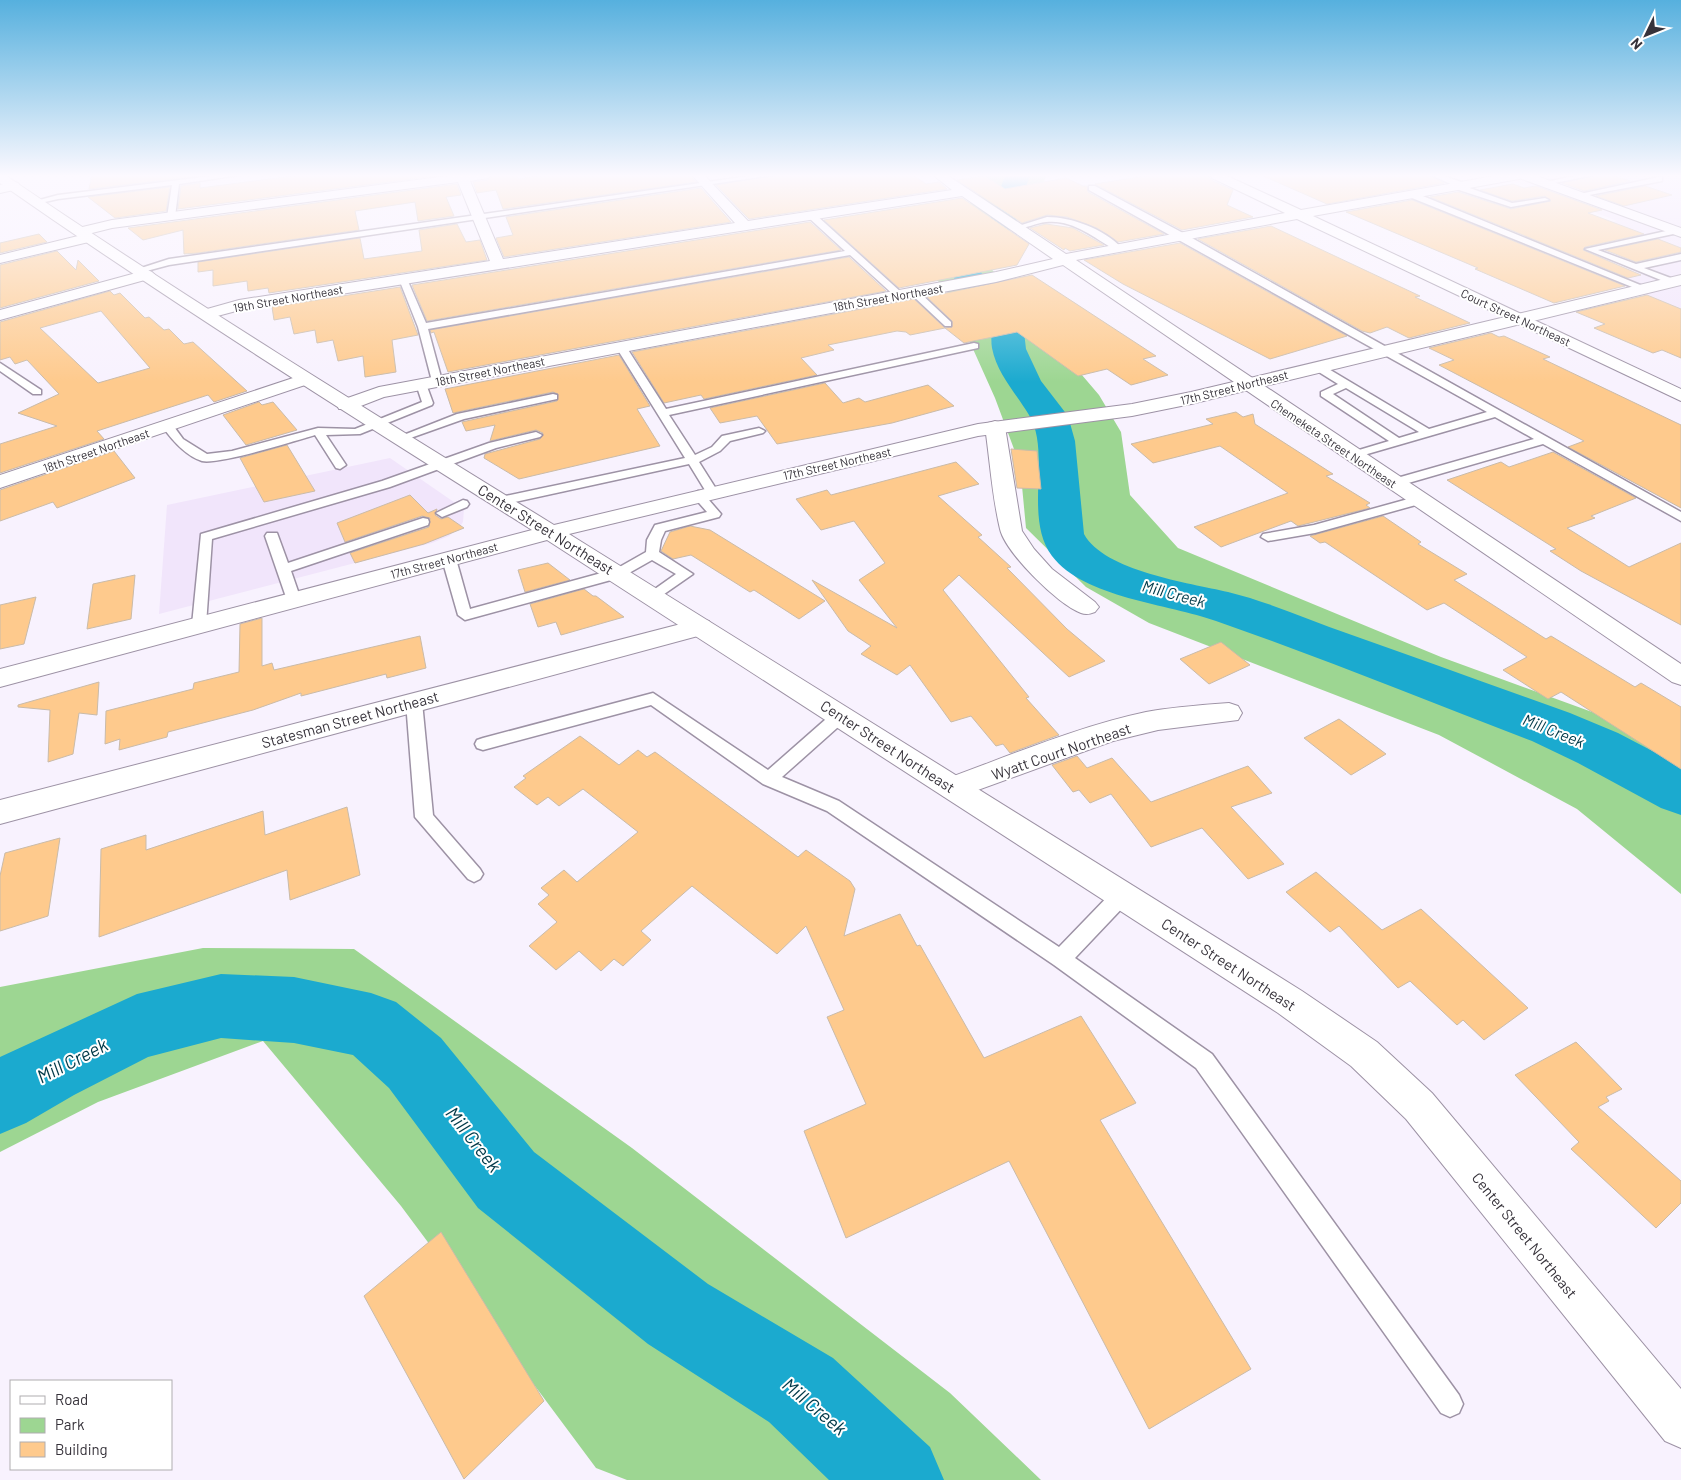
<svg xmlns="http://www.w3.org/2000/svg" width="1681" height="1480" viewBox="0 0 1681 1480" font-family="Barlow,sans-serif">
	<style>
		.built { fill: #f1e5fb }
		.green { fill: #9dd692 }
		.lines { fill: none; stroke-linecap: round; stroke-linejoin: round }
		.river { fill: #1baacf; fill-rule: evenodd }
		.building { fill: #feca8d; stroke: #cabba9; fill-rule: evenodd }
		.service-casing { stroke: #9d92a5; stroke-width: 3 }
		.minor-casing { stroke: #9d92a5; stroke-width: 2 }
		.secondary-casing { stroke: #9d92a5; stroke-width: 2 }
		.service { fill: #fff; fill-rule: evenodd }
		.minor { fill: #fff; fill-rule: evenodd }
		.secondary { fill: #fff; fill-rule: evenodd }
		.labels { text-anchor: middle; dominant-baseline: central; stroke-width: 4; stroke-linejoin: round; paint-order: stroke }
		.far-street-label { font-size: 12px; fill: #36323a; stroke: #fff }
		.street-label { font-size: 15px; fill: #36323a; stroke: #fff }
		.water-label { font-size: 16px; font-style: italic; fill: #003948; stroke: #fff }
		.near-water-label { font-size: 19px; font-style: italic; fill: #003948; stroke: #fff }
	</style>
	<rect width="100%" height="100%" fill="#f8f2fe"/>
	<!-- built -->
	<g class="built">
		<polygon points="1498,175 1681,175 1681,310 1510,239 1617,221"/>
		<polygon points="390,458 464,509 463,522 459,528 449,536 432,543 159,614 167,505"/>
	</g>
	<!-- green -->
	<g class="green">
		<polygon points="983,175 1047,175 1036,198 997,245 988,265 1099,395 1121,432 1130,495 1178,548 1441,657 1647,732 1681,755 1681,894 1577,809 1439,735 1149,623 1086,587 1026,528 1020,465 995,398 947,291 911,251 956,219 983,189"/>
		<polygon points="203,948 354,949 632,1148 950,1393 1041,1480 627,1480 596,1468 401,1206 263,1041 98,1102 0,1152 0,987"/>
	</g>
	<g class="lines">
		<!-- river -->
		<g class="river">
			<path d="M 1006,175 L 1031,175 C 1024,186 1026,197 1021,209 C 1014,231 992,244 974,256 L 976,267 L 1022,315 L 1026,349 L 1041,381 L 1068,416 L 1075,441 L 1084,534 C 1104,571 1189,583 1228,592 C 1269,602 1309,620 1349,634 C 1423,660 1497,687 1570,713 L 1618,733 L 1681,766 L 1681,815 L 1661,808 L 1578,763 L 1532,741 C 1427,701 1322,658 1216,621 C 1169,604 1084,598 1052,556 C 1023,517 1052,453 1029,415 C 1016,393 997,374 992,348 C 990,338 994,322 988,315 C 971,293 948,283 945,254 C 956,237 980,232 992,215 C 1001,203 998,187 1006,175 Z"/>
			<polygon points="221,974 294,977 371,993 396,1002 441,1038 534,1152 708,1284 833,1358 930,1447 944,1480 829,1480 769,1422 648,1344 478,1208 389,1088 353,1055 294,1043 221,1038 148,1057 74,1095 26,1123 0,1134 0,1057 137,994"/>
		</g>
	</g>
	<!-- building -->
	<g class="building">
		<polygon points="92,175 199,175 199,176 89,189"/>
		<polygon points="301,175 443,175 178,209 181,186 200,183 200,188"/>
		<polygon points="492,175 518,175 518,179 545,175 690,175 696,182 503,209 496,190 477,193 473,182 488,180"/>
		<polygon points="775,175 913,175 926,184 939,182 947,189 749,219 716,185"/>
		<polygon points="1152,175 1208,175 1211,180 1233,190 1227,205 1253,217 1182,230 1095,184"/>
		<polygon points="1261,175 1429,175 1444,183 1327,204"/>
		<polygon points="1597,175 1611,175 1630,181 1584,191 1562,183"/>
		<polygon points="985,176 1005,189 1066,178 1083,186 1087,186 1088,192 1164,234 1118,242 1097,228 1067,217 1047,215 1022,223 957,180"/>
		<polygon points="457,184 461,195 446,197 454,216 418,221 415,202 355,211 359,230 198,253 184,254 183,230 143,240 128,228"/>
		<polygon points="1513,184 1524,188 1536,186 1602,210 1588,213 1644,234 1585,247 1583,250 1641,275 1628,278 1430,197 1458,192 1511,209 1551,201 1545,196 1512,201 1480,190"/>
		<polygon points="1645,186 1672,195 1624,206 1596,196"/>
		<polygon points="170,187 166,211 115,218 88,197"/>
		<polygon points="701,188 731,222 504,257 496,238 513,235 506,217"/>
		<polygon points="962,198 1029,244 1017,265 899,288 824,220"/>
		<polygon points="1412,200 1625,286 1554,303 1475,269 1478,268 1346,212"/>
		<polygon points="810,222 841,250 427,321 412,285"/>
		<polygon points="457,224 466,242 480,240 487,260 269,293 268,288 248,291 247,281 213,286 213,270 198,272 198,262 360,238 364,259 422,251 419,230"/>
		<polygon points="1046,224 1073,228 1104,245 1070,251 1065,248 1064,250 1030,228"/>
		<polygon points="1271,226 1420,296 1415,297 1470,323 1409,338 1387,327 1370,333 1362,331 1198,239"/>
		<polygon points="39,234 47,242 0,253 0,243"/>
		<polygon points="1658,239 1681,248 1681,252 1636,262 1605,250"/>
		<polygon points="1180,243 1347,336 1270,359 1123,284 1084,260"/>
		<polygon points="57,251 76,270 78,260 99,281 0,308 0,265"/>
		<polygon points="849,257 886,291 448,372 434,332 431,333 430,330"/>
		<polygon points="1032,275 1156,356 1143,359 1168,375 1131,385 1107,369 1078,376 1017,332 964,343 945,328 952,327 952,321 927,297"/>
		<polygon points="400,287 418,335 392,340 396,372 365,377 363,356 338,361 333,340 317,343 315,330 294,334 290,317 274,320 272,307"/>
		<path d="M 110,291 L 114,295 L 120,293 L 145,318 L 149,317 L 164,330 L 169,329 L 184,344 L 193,342 L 247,391 L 214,402 L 208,395 L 97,431 L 104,439 L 0,473 L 0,444 L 57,426 L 18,413 L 59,394 L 27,360 L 15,364 L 10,357 L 0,360 L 0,322 ZM 101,311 L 150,368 L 98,383 L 40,328 Z"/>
		<polygon points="1647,295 1681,309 1681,358 1662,350 1653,353 1594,328 1605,324 1576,312"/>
		<polygon points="914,299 945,328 910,335 906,332 897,331 828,345 834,350 801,358 817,375 704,399 701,395 664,403 632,352"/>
		<polygon points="1491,333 1499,337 1504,336 1550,357 1543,359 1681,425 1681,508 1568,447 1584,441 1439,365 1454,360 1429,348"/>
		<polygon points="619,355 650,406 637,409 660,446 519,479 484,458 485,454 540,439 543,433 536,430 490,441 495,425 466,431 462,422 557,401 558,394 553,392 453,413 445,389"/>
		<polygon points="825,383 843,403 859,398 865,402 928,385 954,406 892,423 777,444 757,416 720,423 710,408"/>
		<polygon points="259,402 262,405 273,402 297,430 246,445 223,415"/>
		<polygon points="1236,412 1243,417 1253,414 1255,424 1333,474 1326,476 1370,503 1366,505 1370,508 1298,526 1291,521 1221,547 1194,527 1288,493 1220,446 1153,463 1131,444 1213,424 1206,419"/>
		<polygon points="287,445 315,491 264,502 240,458"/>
		<polygon points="1011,449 1037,451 1041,489 1017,488"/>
		<polygon points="114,451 135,478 57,508 53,502 0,521 0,490"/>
		<polygon points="1553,452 1636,498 1591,516 1595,518 1567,528 1629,567 1681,543 1681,625 1581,571 1550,551 1556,549 1447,480 1501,462 1509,467"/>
		<polygon points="956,462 979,484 938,496 982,535 978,537 1011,567 1007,568 1067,629 1105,661 1069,677 959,575 943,590 1029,697 1026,698 1059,735 1010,753 1003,744 996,746 971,716 951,722 910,665 897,675 861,654 871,646 848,631 812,580 897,628 859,580 885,563 854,521 821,530 796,499 827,490 831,495"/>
		<polygon points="410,495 428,513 437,509 435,515 441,519 448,517 464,528 424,544 355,563 350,553 429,527 430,518 422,516 345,542 337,523"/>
		<polygon points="1383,516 1421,542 1418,544 1467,574 1454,580 1546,639 1551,636 1635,687 1641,683 1681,707 1681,769 1561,692 1548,699 1503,670 1527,657 1444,603 1427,610 1325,542 1320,543 1310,536"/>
		<polygon points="690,526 710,530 825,601 799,619 754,590 750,592 691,555 673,559 661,551 670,532"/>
		<polygon points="548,563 570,580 525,592 518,570"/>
		<polygon points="135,575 131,619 87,629 93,584"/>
		<polygon points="584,589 593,596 596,596 624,617 561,635 556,622 538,627 530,604"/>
		<polygon points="36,597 24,644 0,649 0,605"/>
		<polygon points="262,618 262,666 272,663 274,670 420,636 426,668 387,678 386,674 301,696 301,693 253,710 168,732 167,737 119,750 120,739 105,744 106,711 193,689 194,683 239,672 240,624"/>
		<polygon points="1221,642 1250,665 1209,684 1180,659"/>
		<polygon points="99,682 97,715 79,713 73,754 48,762 50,710 18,707 18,705"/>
		<polygon points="1339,719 1386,754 1351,775 1304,738"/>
		<polygon points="580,736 619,765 638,750 647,757 655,752 798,857 806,850 850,881 855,889 844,936 900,914 917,946 920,945 984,1058 1081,1016 1136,1103 1100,1120 1251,1369 1149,1429 1009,1161 846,1238 804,1131 866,1104 827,1017 844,1010 806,926 777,954 692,886 641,931 651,940 623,966 614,959 601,971 579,951 556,970 529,946 557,922 538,904 549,895 541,888 564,870 577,882 638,832 583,789 559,806 548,797 537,805 514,787 526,778 523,776"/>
		<polygon points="1077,756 1087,768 1112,758 1151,802 1248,766 1272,793 1231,807 1284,864 1248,879 1202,828 1151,847 1111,794 1090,803 1079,790 1073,792 1052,765"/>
		<polygon points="347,807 360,875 290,900 287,870 99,937 101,849 146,835 146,850 263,811 265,835"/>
		<polygon points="60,838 48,916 0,931 0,876 5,853"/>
		<polygon points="1316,872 1382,930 1421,909 1528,1008 1484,1040 1463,1020 1457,1025 1410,981 1398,988 1339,926 1330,932 1286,892"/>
		<polygon points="1576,1042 1622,1089 1606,1097 1609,1101 1598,1107 1681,1181 1681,1203 1656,1228 1571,1149 1579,1142 1515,1075"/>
		<polygon points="441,1232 544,1401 464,1479 364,1296"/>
	</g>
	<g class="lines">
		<!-- service casing -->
		<g class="service-casing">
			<g id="service">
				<polygon points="220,175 239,175 179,184 175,217 171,219 167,217 172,185 58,199 36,204 32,202 58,195"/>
				<polygon points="756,175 773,175 169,265 139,273 135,270 169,259"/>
				<polygon points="1431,175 1441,175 1464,183 1464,186 1512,203 1545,198 1549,200 1511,207 1453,188 1453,185"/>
				<polygon points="1579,175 1593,175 1545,185 1541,183"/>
				<polygon points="1659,177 1662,177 1662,181 1579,197 1575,195"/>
				<path d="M 1089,186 L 1095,186 L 1183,233 L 1681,512 L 1681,521 L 1543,444 L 1398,486 L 1390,486 L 1388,483 L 1390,480 L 1534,439 L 1495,417 L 1357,457 L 1349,457 L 1349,453 L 1389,441 L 1321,396 L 1321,392 L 1338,384 L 1314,369 L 1314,365 L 1322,365 L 1429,429 L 1487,412 L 1089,190 ZM 1346,388 L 1419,432 L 1399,438 L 1333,394 Z"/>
				<polygon points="1407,192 1413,192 1650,289 1642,291 1407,196"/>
				<polygon points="809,214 815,214 902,293 902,297 896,297 850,255 428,329 442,381 437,384 432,381 418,327 399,279 403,276 407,279 426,323 845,251 809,218"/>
				<path d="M 1047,217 C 1072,217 1103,229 1121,247 L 1114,249 C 1093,237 1072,219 1046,222 C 1036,223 1026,228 1016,230 L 1012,228 Z"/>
				<polygon points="1675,229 1679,231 1678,233 1598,250 1636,264 1681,254 1681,260 1644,268 1676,280 1678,282 1673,285 1585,249"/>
				<polygon points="911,290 917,290 951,322 951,326 945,326 911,294"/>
				<polygon points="974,343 978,344 978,348 669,415 695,455 712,447 722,436 759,428 765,431 763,433 730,441 720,451 699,462 718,492 716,495 708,495 689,464 501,505 495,501 501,497 685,458 616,347 617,345 625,345 666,409"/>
				<polygon points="0,363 41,390 41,394 33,394 0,371"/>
				<path d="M 421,381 L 426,384 L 433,403 L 432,405 L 360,434 L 326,435 L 346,465 L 340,469 L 336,468 L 315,435 C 295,441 218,465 202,461 C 186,456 172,440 162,426 L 168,423 L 172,424 L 183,439 L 207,454 L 232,451 L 318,428 L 355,429 L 422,402 L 416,384 Z"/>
				<polygon points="553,394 557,395 557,399 464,419 402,441 396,438 457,414"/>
				<polygon points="536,432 542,435 540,437 496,448 390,487 212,539 206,625 199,630 192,625 201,534 382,481 489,443"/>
				<polygon points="698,491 702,492 721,514 719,517 665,531 661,540 659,552 693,574 657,599 652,600 645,596 676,574 652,560 622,577 465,620 458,615 442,559 444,556 449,555 456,559 470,609 616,569 646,552 647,540 655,525 707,512 692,495"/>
				<polygon points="1419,496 1423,497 1425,500 1423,503 1315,533 1268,541 1261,537 1263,534 1314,525"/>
				<polygon points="463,500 467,501 469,504 467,507 442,517 436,513"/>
				<polygon points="423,518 428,519 429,522 428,525 291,571 301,600 294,605 287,600 265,536 267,533 277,533 288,563"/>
				<polygon points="653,693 768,770 834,712 846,712 848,716 846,720 782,777 839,801 1059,947 1115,889 1122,887 1129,889 1131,895 1129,901 1075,958 1212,1054 1459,1395 1463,1404 1459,1413 1450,1417 1441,1413 1196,1068 1054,965 827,811 763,784 651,705 483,750 477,748 475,744 477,740 483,738"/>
				<polygon points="414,696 420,698 422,702 433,815 480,869 483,874 480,879 474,882 468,879 415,817 406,702 408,698"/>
			</g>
		</g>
		<!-- minor casing -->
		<g class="minor-casing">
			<g id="minor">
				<polygon points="455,175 490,175 488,178 470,181 503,259 735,223 692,175 704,175 748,221 952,190 933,175 947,175 1066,254 1285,213 1212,178 1210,175 1225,175 1301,210 1500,175 1525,175 1519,179 1313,216 1681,389 1681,401 1297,219 1076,260 1681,664 1681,685 1672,682 1063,265 996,282 384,397 353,409 339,409 337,405 339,401 379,387 996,272 1053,259 962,196 240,310 206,319 198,314 200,311 239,300 490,261 458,182 112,228 88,234 95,238 93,241 0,263 0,255 78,236 72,232 74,229 112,220"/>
				<polygon points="14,182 18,183 20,186 18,189 0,193 0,185"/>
				<polygon points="147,270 152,272 155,275 152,278 0,320 0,310"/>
				<polygon points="305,374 311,375 314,379 311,383 0,488 0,475"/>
				<path d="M 995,421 L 1002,423 L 1005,427 L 1022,531 L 1034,549 L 1052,569 L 1095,602 L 1099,607 L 1095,612 C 1090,614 1086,615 1081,613 C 1058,605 1005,552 1000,529 C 992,496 990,460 985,427 L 988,423 Z"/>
				<polygon points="700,619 709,621 712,627 709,633 0,824 0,800"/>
				<path d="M 1229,703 L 1238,706 L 1242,713 L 1238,720 L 1158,730 L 1113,741 L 953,799 L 943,796 L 939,788 L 943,780 C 1009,756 1076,727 1146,712 C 1173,707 1201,705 1229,703 Z"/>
			</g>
		</g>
		<!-- secondary casing -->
		<g class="secondary-casing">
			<g id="secondary">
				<path d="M 0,175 L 5,175 C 184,297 369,411 554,525 L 978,424 L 1132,404 L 1191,392 L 1681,275 L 1681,285 L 1191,404 L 1132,416 L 978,436 L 569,534 L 1302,991 L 1377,1042 L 1432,1093 L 1681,1389 L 1681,1448 L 1665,1441 L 1406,1119 L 1351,1066 L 1278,1013 L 547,540 L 0,687 L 0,669 L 532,530 C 353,417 173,304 0,183 Z"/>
				<polygon points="1517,175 1534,175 1681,228 1681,237 1519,178"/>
			</g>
		</g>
		<!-- service -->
		<use href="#service" class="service"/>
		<!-- minor -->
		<use href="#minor" class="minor"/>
		<!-- secondary -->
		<use href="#secondary" class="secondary"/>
	</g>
	<!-- sky -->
	<linearGradient id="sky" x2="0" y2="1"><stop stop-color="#56b0de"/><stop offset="0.46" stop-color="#fcf9ff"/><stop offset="1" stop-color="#fcf9ff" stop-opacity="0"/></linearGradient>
	<rect width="1681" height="382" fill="url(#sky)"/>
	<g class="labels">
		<!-- far-street labels -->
		<g class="far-street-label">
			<text transform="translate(888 297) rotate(-10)">18th Street Northeast</text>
			<text transform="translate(288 298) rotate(-10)">19th Street Northeast</text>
			<text transform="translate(1516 317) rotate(25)">Court Street Northeast</text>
			<text transform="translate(490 371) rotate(-11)">18th Street Northeast</text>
			<text transform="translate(1234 387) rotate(-14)">17th Street Northeast</text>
			<text transform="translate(1334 443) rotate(34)">Chemeketa Street Northeast</text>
			<text transform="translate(96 450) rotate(-19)">18th Street Northeast</text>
			<text transform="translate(837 463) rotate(-13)">17th Street Northeast</text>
			<text transform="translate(444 560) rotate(-15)">17th Street Northeast</text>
		</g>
		<!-- street labels -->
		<g class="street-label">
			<text transform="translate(546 529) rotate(32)">Center Street Northeast</text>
			<text transform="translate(350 719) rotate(-15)">Statesman Street Northeast</text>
			<text transform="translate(888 746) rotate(33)">Center Street Northeast</text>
			<text transform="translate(1061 751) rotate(-19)">Wyatt Court Northeast</text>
			<text transform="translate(1229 964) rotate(33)">Center Street Northeast</text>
			<text transform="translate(1525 1235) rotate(51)">Center Street Northeast</text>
		</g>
		<!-- water labels -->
		<g class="water-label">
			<text transform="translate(1174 593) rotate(15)">Mill Creek</text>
			<text transform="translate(1554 730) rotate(22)">Mill Creek</text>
		</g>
		<!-- near-water labels -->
		<g class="near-water-label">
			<text transform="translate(72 1060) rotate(-27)">Mill Creek</text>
			<text transform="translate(474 1139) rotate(52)">Mill Creek</text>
			<text transform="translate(815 1406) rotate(40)">Mill Creek</text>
		</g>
	</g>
	<!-- legend -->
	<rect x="10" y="1380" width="162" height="90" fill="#ffffff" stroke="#afadb0"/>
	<rect x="20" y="1396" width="25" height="8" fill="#ffffff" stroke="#afadb0"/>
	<text x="55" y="1405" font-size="15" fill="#36323a">Road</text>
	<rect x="20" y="1418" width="25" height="15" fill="#9dd692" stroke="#afadb0"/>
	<text x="55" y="1430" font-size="15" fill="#36323a">Park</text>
	<rect x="20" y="1442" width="25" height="15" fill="#feca8d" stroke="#afadb0"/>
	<text x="55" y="1455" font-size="15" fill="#36323a">Building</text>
	<!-- north arrow -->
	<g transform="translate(1646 35) rotate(227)" stroke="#ffffff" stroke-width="4" paint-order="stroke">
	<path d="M0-4L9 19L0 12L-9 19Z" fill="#36323a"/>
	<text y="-8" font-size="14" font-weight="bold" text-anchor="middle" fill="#36323a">N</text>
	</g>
</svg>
